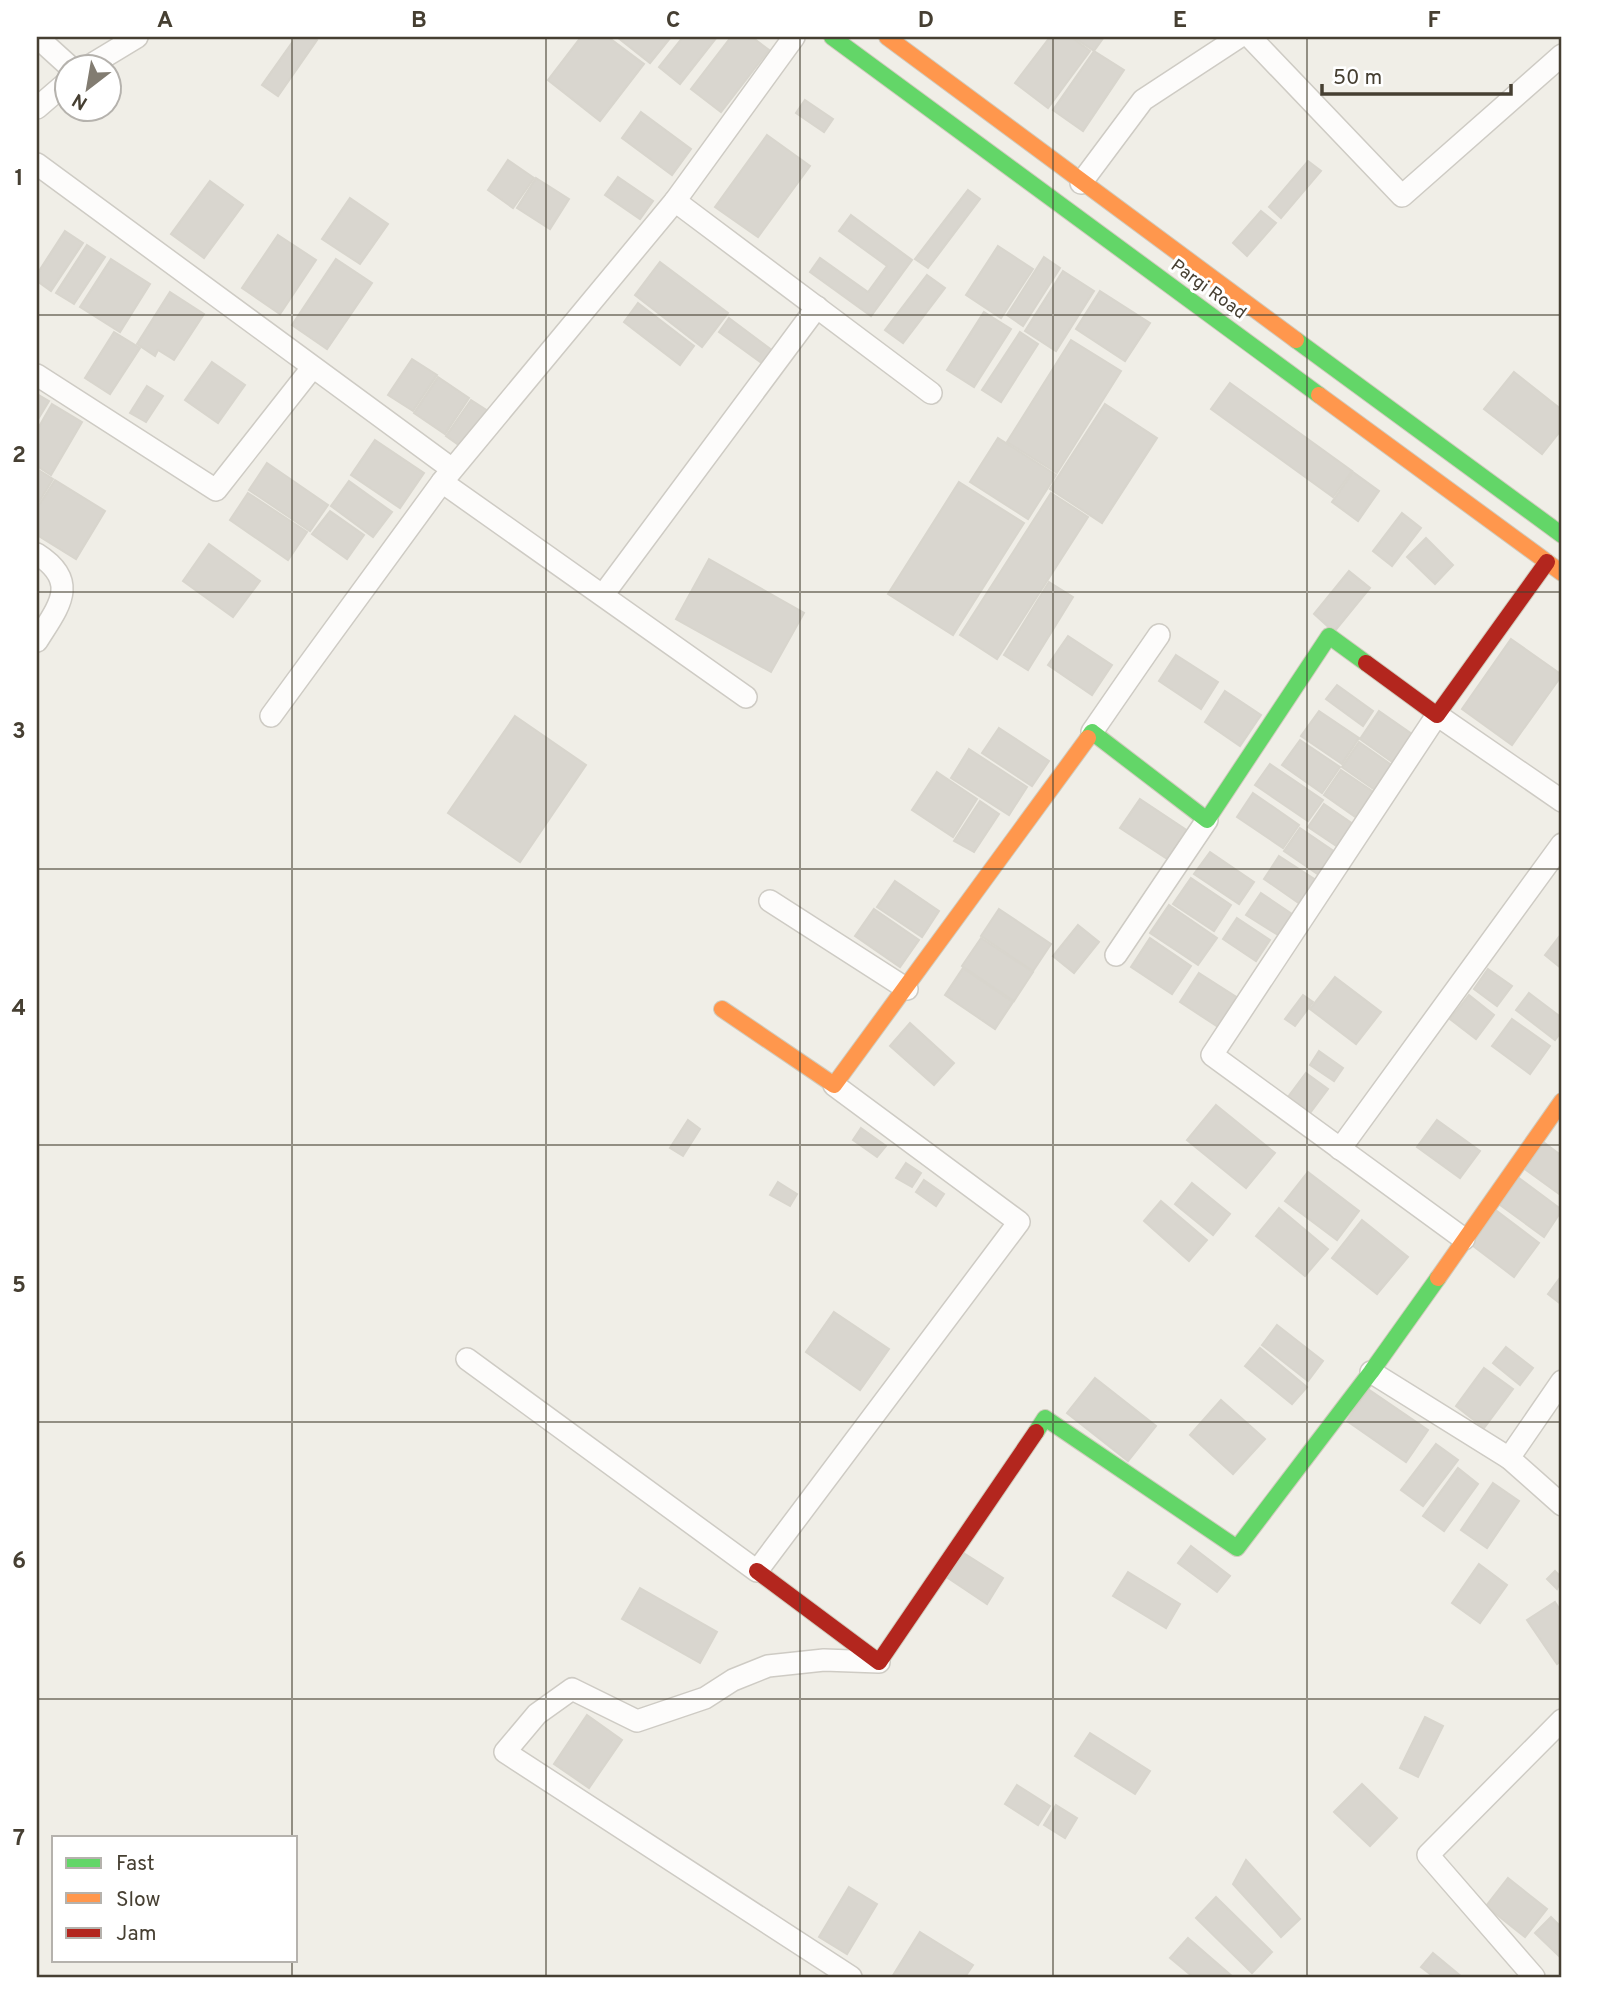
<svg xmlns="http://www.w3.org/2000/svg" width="1599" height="2014" viewBox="0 0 1599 2014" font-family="Overpass,sans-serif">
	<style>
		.building { fill: #d9d6cf; stroke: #d8d5cd; stroke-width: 2 }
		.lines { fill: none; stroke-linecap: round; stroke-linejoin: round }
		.street-casing { stroke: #cecbc4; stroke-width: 24 }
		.fast-casing { stroke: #d0cbbd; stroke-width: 18 }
		.slow-casing { stroke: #d0cbbd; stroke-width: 18 }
		.jam-casing { stroke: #d0cbbd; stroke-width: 18 }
		.street { stroke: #fdfcfb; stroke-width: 21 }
		.fast { stroke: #63d668; stroke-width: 16 }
		.slow { stroke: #ff974d; stroke-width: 16 }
		.jam { stroke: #b3261e; stroke-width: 16 }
		.grid { fill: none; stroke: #463f32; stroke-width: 2; stroke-opacity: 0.55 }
		.labels { text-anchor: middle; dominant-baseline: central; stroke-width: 6; stroke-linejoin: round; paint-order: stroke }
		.street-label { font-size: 18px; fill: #463f32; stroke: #fff }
		.neatline { fill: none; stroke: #463f32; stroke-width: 2.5 }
		.grid-label { font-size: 23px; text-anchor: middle; font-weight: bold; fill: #463f32 }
	</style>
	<rect width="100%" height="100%" fill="#f0eee7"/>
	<!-- building -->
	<g class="building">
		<polygon points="296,37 312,37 317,40 278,96 262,85"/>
		<polygon points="581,37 608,37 644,64 600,121 548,80"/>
		<polygon points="617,37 671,37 650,63"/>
		<polygon points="683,37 717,37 680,84 659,67"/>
		<polygon points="731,37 752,37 769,50 721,112 691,89"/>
		<polygon points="1050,37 1071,37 1090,51 1048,108 1015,83"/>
		<polygon points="1073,37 1104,37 1094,51"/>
		<polygon points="1094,51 1124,70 1083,131 1053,110"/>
		<polygon points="805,100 833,119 824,132 796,113"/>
		<polygon points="641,112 691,149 672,175 622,138"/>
		<polygon points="767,135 810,166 758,237 715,207"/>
		<polygon points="508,160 534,178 513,208 488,190"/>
		<polygon points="1308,161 1321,171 1281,218 1269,207"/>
		<polygon points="618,177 653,201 640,219 605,195"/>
		<polygon points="536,178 569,199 550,229 517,208"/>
		<polygon points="210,181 243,205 204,258 171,234"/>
		<polygon points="968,190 980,199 928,268 915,259"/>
		<polygon points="350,198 388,224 360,264 322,239"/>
		<polygon points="1261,211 1276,223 1247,256 1233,243"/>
		<polygon points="851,215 912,260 871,316 810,272 820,258 868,292 887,266 839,231"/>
		<polygon points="65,231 83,243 51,291 37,281 37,274"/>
		<polygon points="278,235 316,260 280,314 242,288"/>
		<polygon points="87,245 105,257 74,304 56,293"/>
		<polygon points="998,246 1033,269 1001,318 966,295"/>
		<polygon points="1044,257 1060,268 1023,326 1007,315"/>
		<polygon points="111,259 150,284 120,332 80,307"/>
		<polygon points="336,259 372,283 327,349 292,325"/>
		<polygon points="660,262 728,313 702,347 635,295"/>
		<polygon points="1063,271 1094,291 1056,351 1025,331"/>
		<polygon points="927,275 945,288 903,343 885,330"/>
		<polygon points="1100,291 1150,323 1125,361 1076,329"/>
		<polygon points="170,292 204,314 174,360 158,350 155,356 137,344"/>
		<polygon points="638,303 694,346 680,365 624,322"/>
		<polygon points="984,312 1011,329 974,387 947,370"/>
		<polygon points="729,318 777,354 767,367 719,332"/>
		<polygon points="114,332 140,348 110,394 85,378"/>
		<polygon points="1020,332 1038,344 1001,402 982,390"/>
		<polygon points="1071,340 1121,371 1057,473 1007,442"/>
		<polygon points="412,359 437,375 413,411 388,395"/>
		<polygon points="212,362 245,385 218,423 185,400"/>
		<polygon points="1514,372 1562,410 1562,429 1542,454 1484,409"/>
		<polygon points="438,377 469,398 445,434 414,413"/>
		<polygon points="1230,383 1352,471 1333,497 1211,409"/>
		<polygon points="147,386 163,396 146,422 130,413"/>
		<polygon points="37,394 49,401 37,421"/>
		<polygon points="471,400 488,411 463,448 446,436"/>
		<polygon points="52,404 82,422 51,475 37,466 37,430"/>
		<polygon points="1105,404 1157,438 1102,523 1050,489"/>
		<polygon points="998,438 1056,475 1028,519 970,482"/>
		<polygon points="375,440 424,473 400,508 351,475"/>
		<polygon points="267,463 328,505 310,531 249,490"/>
		<polygon points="37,469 53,479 37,505"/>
		<polygon points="1353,472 1379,491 1358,521 1332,502"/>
		<polygon points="55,480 105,511 76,559 37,535 37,508"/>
		<polygon points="349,481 392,512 373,537 331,506"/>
		<polygon points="959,482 1024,523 953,635 888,594"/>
		<polygon points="248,493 307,532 288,560 230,520"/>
		<polygon points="1051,493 1088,517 997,659 960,635"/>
		<polygon points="330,511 364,535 347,559 312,534"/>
		<polygon points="1402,513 1421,528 1392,566 1373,551"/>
		<polygon points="1426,538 1453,565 1435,584 1407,557"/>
		<polygon points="209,544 260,581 233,617 183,581"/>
		<polygon points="709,559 804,613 771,672 676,619"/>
		<polygon points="1349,571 1370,588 1334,632 1314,614"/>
		<polygon points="1049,582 1073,597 1028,670 1004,655"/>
		<polygon points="1068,636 1112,665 1092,695 1048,665"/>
		<polygon points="1511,639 1562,675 1512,745 1462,709"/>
		<polygon points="1176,655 1218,682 1201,709 1159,681"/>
		<polygon points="1337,685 1373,711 1363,726 1326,699"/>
		<polygon points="1225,691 1261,715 1240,746 1205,722"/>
		<polygon points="1319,711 1359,738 1342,764 1301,736"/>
		<polygon points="1379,711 1422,741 1402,769 1360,739"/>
		<polygon points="515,716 586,765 520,862 448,813"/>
		<polygon points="999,728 1049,761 1032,786 982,753"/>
		<polygon points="1300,740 1340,767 1322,793 1282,765"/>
		<polygon points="1359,742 1400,771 1382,795 1342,767"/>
		<polygon points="969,749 1027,787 1009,815 951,778"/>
		<polygon points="1270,764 1323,800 1308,821 1255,785"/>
		<polygon points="1341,770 1381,797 1364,823 1324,795"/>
		<polygon points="937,772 977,799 953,837 912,810"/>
		<polygon points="1253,793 1299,825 1283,848 1237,817"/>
		<polygon points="1140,799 1188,831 1169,860 1120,828"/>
		<polygon points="980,801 999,814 974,852 954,841"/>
		<polygon points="1324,804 1356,826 1341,849 1308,827"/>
		<polygon points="1300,828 1338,854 1322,877 1284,851"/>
		<polygon points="1210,852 1254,882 1239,904 1194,874"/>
		<polygon points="1279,856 1319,882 1303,906 1264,879"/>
		<polygon points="1191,878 1231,905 1214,931 1173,904"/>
		<polygon points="895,881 939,911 922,937 877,907"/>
		<polygon points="1261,893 1292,914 1278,935 1246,915"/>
		<polygon points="1169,905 1217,938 1198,965 1150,933"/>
		<polygon points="874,909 919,940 900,967 855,936"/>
		<polygon points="999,909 1051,944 1033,971 981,936"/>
		<polygon points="1237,918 1270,940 1256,961 1223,939"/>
		<polygon points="1078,925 1099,942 1074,973 1053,956"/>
		<polygon points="1562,933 1562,969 1545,955"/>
		<polygon points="981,938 1033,972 1014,1001 962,966"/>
		<polygon points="1150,938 1191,966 1172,994 1131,967"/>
		<polygon points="963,968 1013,1002 995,1029 945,995"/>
		<polygon points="1488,969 1512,986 1497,1006 1474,989"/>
		<polygon points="1199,973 1238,998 1218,1027 1180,1002"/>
		<polygon points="1335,977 1381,1012 1356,1044 1310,1009"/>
		<polygon points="1529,993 1562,1018 1562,1031 1555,1040 1516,1010"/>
		<polygon points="1303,995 1313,1002 1295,1026 1285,1019"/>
		<polygon points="1469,995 1494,1015 1476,1039 1450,1019"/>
		<polygon points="1512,1019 1550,1046 1530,1074 1492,1046"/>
		<polygon points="910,1023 954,1063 934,1085 890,1046"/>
		<polygon points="1319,1051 1343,1068 1334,1081 1310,1065"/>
		<polygon points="1306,1073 1328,1089 1307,1117 1285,1101"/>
		<polygon points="1216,1105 1275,1153 1246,1188 1187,1140"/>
		<polygon points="688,1120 700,1129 683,1156 670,1148"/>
		<polygon points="1437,1120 1480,1151 1460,1178 1417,1147"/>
		<polygon points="861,1128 886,1146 877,1157 853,1140"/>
		<polygon points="1542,1141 1562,1156 1562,1196 1522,1167"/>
		<polygon points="906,1163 921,1173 912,1187 896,1178"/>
		<polygon points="1308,1172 1359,1211 1337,1240 1285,1201"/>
		<polygon points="1515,1175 1562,1210 1544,1237 1496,1202"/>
		<polygon points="924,1180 944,1194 936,1206 916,1192"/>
		<polygon points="778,1182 797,1194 790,1206 770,1195"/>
		<polygon points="1192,1183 1230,1214 1213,1235 1175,1204"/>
		<polygon points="1161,1201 1207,1240 1189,1261 1144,1221"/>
		<polygon points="1489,1205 1539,1243 1514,1277 1464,1239"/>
		<polygon points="1279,1208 1328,1249 1305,1276 1256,1236"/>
		<polygon points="1362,1220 1408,1257 1377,1294 1332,1258"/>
		<polygon points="1562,1275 1562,1305 1548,1294"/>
		<polygon points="834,1312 889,1349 860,1390 806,1352"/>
		<polygon points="1277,1325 1323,1361 1308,1381 1262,1345"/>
		<polygon points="1506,1347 1533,1368 1520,1385 1493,1363"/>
		<polygon points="1260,1348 1307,1387 1292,1404 1245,1366"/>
		<polygon points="1484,1368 1513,1389 1484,1428 1456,1406"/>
		<polygon points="1095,1378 1156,1426 1128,1461 1067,1413"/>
		<polygon points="1368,1389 1428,1430 1406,1462 1347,1421"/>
		<polygon points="1221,1400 1265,1439 1233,1474 1190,1435"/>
		<polygon points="1436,1444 1458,1460 1423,1506 1401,1490"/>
		<polygon points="1458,1468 1478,1484 1444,1531 1423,1516"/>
		<polygon points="1493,1483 1519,1501 1487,1548 1461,1530"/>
		<polygon points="1191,1546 1230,1576 1217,1592 1178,1563"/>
		<polygon points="962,1552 1003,1578 987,1604 945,1576"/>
		<polygon points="1479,1564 1507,1585 1480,1623 1452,1603"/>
		<polygon points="1555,1571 1562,1578 1557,1589 1547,1579"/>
		<polygon points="1128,1572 1180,1604 1166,1628 1113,1596"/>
		<polygon points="640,1588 717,1632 700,1663 622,1619"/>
		<polygon points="1555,1602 1562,1613 1562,1660 1557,1664 1527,1620"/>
		<polygon points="587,1715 622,1740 589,1788 554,1764"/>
		<polygon points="1425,1717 1443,1726 1418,1777 1400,1768"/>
		<polygon points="1090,1733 1150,1771 1135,1794 1075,1756"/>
		<polygon points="1362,1784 1397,1818 1370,1846 1334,1812"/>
		<polygon points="1017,1785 1050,1806 1038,1825 1005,1804"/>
		<polygon points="1056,1805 1077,1818 1065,1838 1044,1825"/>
		<polygon points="1246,1860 1300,1919 1281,1937 1233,1884"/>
		<polygon points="1508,1878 1547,1909 1525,1937 1486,1906"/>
		<polygon points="849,1887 877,1904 847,1954 819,1937"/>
		<polygon points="1216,1897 1272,1952 1252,1973 1196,1918"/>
		<polygon points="1551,1917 1562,1928 1562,1959 1535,1933"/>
		<polygon points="920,1932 973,1965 965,1977 892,1977"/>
		<polygon points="1188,1938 1233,1977 1193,1977 1170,1958"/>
		<polygon points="1433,1953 1462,1977 1434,1977 1421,1967"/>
	</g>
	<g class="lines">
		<!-- street casing -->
		<g class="street-casing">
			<g id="street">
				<polyline points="37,37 69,66"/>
				<polyline points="1250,37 1402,196 1562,55"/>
				<polyline points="89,66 137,37"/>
				<polyline points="37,108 66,83"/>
				<polyline points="37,164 452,469"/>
				<polyline points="1081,183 1143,100 1239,37"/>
				<polyline points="675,201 794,37"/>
				<polyline points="37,375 216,490 312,368"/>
				<polyline points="442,482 746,697"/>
				<path d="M 37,554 C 81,582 58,607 37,641"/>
				<polyline points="603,595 817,307"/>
				<polyline points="271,716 442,482 675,201 931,393"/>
				<polyline points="1092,732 1159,635"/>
				<polyline points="770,901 907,989"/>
				<polyline points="1116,955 1207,820"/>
				<polyline points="1340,1149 1562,844"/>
				<polyline points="1464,1239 1212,1055 1437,715 1562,801"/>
				<polyline points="467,1359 757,1571 1019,1222 834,1085"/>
				<polyline points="1371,1372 1509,1458 1562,1381"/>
				<polyline points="1509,1458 1562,1505"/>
				<polyline points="851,1977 505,1752 537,1714 572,1689 637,1721 705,1698 733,1680 768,1666 824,1660 879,1662"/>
				<polyline points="1534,1977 1428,1855 1562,1720"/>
			</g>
		</g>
		<!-- fast casing -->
		<g class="fast-casing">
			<g id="fast">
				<polyline points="832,37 1319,395"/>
				<polyline points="1296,340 1562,535"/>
				<polyline points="1088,738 1092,732 1207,820 1329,636 1366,663"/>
				<polyline points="1036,1432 1045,1418 1237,1548 1371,1372 1438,1278"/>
			</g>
		</g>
		<!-- slow casing -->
		<g class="slow-casing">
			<g id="slow">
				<polyline points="887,37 1296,340"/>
				<polyline points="1319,395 1562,573"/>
				<polyline points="722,1009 834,1085 1088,738"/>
				<polyline points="1438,1278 1562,1101"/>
			</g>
		</g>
		<!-- jam casing -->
		<g class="jam-casing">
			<g id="jam">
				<polyline points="1366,663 1437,715 1547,562"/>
				<polyline points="757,1571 879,1662 1036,1432"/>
			</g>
		</g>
		<!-- street -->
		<use href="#street" class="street"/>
		<!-- fast -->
		<use href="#fast" class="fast"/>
		<!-- slow -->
		<use href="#slow" class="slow"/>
		<!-- jam -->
		<use href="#jam" class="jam"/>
	</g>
	<!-- grid -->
	<path class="grid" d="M 292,37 L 292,1837M 546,37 L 546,1977M 800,37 L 800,1977M 1053,37 L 1053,1977M 1307,37 L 1307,1977M 37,315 L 1562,315M 37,592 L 1562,592M 37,869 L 1562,869M 37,1145 L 1562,1145M 37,1422 L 1562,1422M 37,1699 L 1562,1699M 292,1960 L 292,1977"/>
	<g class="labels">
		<!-- street labels -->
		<g class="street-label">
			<text transform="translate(1208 290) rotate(36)">Pargi Road</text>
		</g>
	</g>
	<!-- border -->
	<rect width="1599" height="2014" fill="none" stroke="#ffffff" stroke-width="77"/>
	<!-- legend -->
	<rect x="52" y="1836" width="245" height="126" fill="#ffffff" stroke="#b5b2ad" stroke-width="2"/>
	<rect x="66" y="1858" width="35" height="10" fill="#63d668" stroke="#b5b2ad" stroke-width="2"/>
	<text x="116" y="1870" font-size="21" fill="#463f32">Fast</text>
	<rect x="66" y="1893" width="35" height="10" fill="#ff974d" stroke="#b5b2ad" stroke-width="2"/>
	<text x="116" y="1906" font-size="21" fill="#463f32">Slow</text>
	<rect x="66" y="1928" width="35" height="10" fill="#b3261e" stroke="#b5b2ad" stroke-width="2"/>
	<text x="116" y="1940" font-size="21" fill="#463f32">Jam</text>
	<!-- north arrow -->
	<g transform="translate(88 88) rotate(211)"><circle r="33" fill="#ffffff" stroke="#b5b2ad" stroke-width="2"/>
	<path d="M0-5L12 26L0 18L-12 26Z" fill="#827c71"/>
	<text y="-10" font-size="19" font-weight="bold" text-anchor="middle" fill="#463f32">N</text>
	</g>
	<!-- scale -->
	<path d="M1322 84v10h189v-10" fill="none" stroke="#463f32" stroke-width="3.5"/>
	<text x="1333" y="84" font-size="21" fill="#463f32" stroke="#ffffff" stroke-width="5" paint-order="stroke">50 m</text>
	<rect x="38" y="38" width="1522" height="1938" class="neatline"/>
	<g class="grid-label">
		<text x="165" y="27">A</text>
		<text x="419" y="27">B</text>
		<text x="673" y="27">C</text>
		<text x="926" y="27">D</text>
		<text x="1180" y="27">E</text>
		<text x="1434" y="27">F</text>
		<text x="19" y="185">1</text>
		<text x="19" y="462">2</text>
		<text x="19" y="738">3</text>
		<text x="19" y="1015">4</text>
		<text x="19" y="1292">5</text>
		<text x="19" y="1568">6</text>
		<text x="19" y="1845">7</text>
	</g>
</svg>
